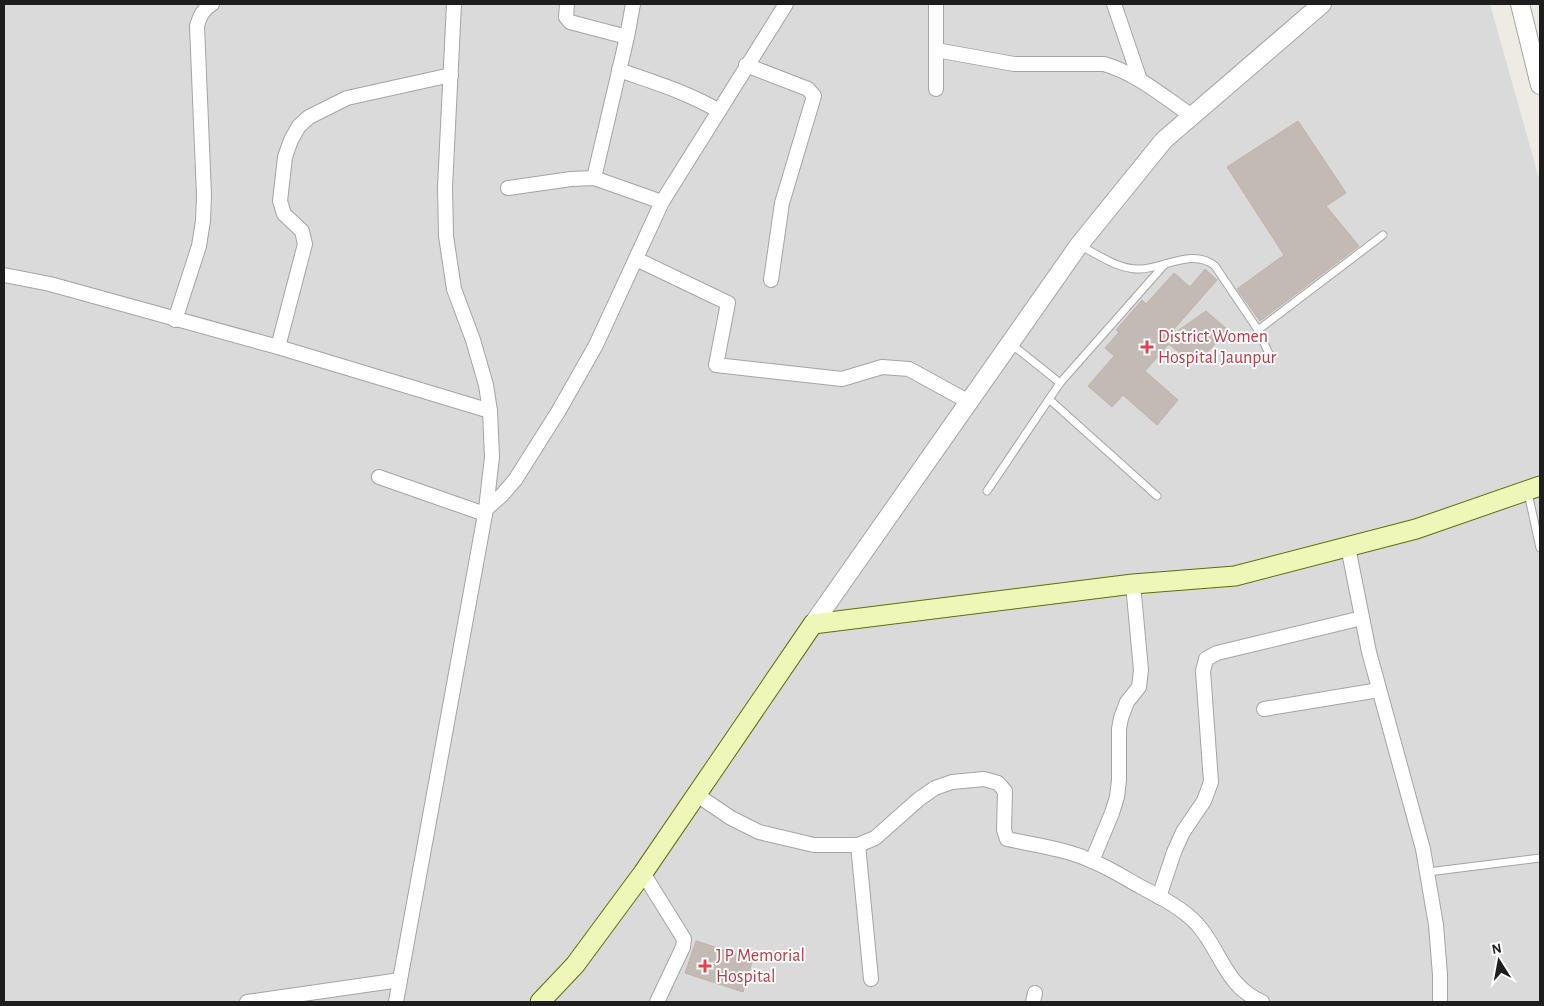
<svg xmlns="http://www.w3.org/2000/svg" width="1544" height="1006" viewBox="0 0 1544 1006" font-family="'Alegreya Sans',sans-serif">
	<style>
		.residential { fill: #dbdada }
		.building { fill: #c2bab3; stroke: #bfb3a6 }
		.lines { fill: none; stroke-linecap: round; stroke-linejoin: round }
		.service-casing { stroke: #a4a4a4; stroke-width: 9 }
		.minor-casing { stroke: #a4a4a4; stroke-width: 16 }
		.tertiary-casing { stroke: #a4a4a4; stroke-width: 20 }
		.secondary-casing { stroke: #5d6f08; stroke-width: 21 }
		.service { stroke: #fff; stroke-width: 7 }
		.minor { stroke: #fff; stroke-width: 14 }
		.tertiary { stroke: #fff; stroke-width: 18 }
		.secondary { stroke: #eff7b8; stroke-width: 19 }
		.health-dot { fill: #e0444e; stroke: #fff; stroke-width: 2 }
		.labels { text-anchor: middle; dominant-baseline: central; stroke-width: 4; stroke-linejoin: round; paint-order: stroke }
		.health-label { font-size: 18px; fill: #be3a42; stroke: #fff; text-anchor: start }
	</style>
	<rect width="100%" height="100%" fill="#eeebe3"/>
	<!-- residential -->
	<polygon class="residential" points="4,4 1490,4 1540,182 1540,1002 4,1002"/>
	<!-- building -->
	<g class="building">
		<polygon points="1298,121 1346,193 1326,206 1359,246 1260,321 1237,289 1284,255 1227,167"/>
		<polygon points="1205,269 1217,280 1174,329 1176,332 1206,311 1228,330 1203,357 1197,352 1189,361 1169,344 1145,371 1178,400 1157,425 1123,395 1112,407 1088,386 1114,356 1105,348 1119,332 1116,330 1142,300 1146,304 1174,273 1190,287"/>
		<polygon points="696,941 753,959 743,992 685,973"/>
	</g>
	<g class="lines">
		<!-- service casing -->
		<g class="service-casing">
			<g id="service">
				<path d="M 1079,245 C 1097,254 1119,270 1140,269 C 1165,268 1193,248 1215,266 L 1258,330 L 1270,356"/>
				<polyline points="1258,330 1383,235"/>
				<polyline points="1010,343 1060,383"/>
				<polyline points="1049,399 1157,496"/>
				<polyline points="987,491 1060,383 1165,264"/>
				<polyline points="1528,493 1540,548"/>
				<polyline points="1428,872 1540,858"/>
			</g>
		</g>
		<!-- minor casing -->
		<g class="minor-casing">
			<g id="minor">
				<polyline points="567,4 566,17 570,22 627,37"/>
				<polyline points="936,4 936,89"/>
				<polyline points="1114,4 1140,80"/>
				<path d="M 936,50 L 1014,64 L 1104,64 C 1136,73 1164,97 1192,116"/>
				<polyline points="746,65 808,89 814,96 782,203 771,280"/>
				<path d="M 619,70 C 653,82 687,92 719,111"/>
				<polyline points="594,178 627,37 633,4"/>
				<polyline points="508,188 571,179 594,178 662,202"/>
				<polyline points="636,259 728,303 716,365 842,379 882,367 909,369 969,402"/>
				<polyline points="4,275 50,284 278,347 490,411"/>
				<path d="M 175,320 L 199,246 L 203,221 L 204,195 L 197,26 C 200,16 203,9 212,4"/>
				<polyline points="278,347 305,244 302,231 284,214 280,201 285,157 291,140 299,126 309,117 347,98 451,75"/>
				<polyline points="379,477 485,514"/>
				<polyline points="486,509 502,495 515,480 558,412 596,345 662,202 786,4"/>
				<polyline points="1348,547 1369,652 1423,849 1436,925 1440,975 1440,1002"/>
				<polyline points="1264,709 1379,690"/>
				<path d="M 697,795 L 731,818 L 759,832 L 814,845 L 858,845 L 875,838 L 919,799 L 935,788 L 952,782 L 984,779 L 998,783 L 1005,791 L 1004,830 L 1007,839 C 1035,845 1066,849 1092,861 C 1110,868 1126,879 1143,888 C 1162,898 1182,908 1197,924 C 1222,952 1224,985 1262,1002"/>
				<polyline points="858,845 871,979"/>
				<polyline points="1092,861 1112,813 1117,797 1119,780 1119,729 1121,718 1127,702 1139,687 1141,670 1133,584"/>
				<polyline points="643,873 684,939 683,947 657,1002"/>
				<polyline points="1159,897 1174,852 1183,832 1204,801 1211,782 1203,671 1206,659 1217,653 1362,618"/>
				<polyline points="247,1002 400,980"/>
				<polyline points="396,1002 486,509 492,457 490,411 486,385 473,340 454,289 446,236 445,187 454,4"/>
				<polyline points="1033,1002 1035,993"/>
			</g>
		</g>
		<!-- tertiary casing -->
		<g class="tertiary-casing">
			<g id="tertiary">
				<polyline points="1520,4 1540,85"/>
				<polyline points="813,624 1079,245 1164,140 1322,4"/>
			</g>
		</g>
		<!-- secondary casing -->
		<g class="secondary-casing">
			<polyline id="secondary" points="540,1002 575,965 643,873 813,624 1133,584 1235,576 1416,529 1540,486"/>
		</g>
		<!-- service -->
		<use href="#service" class="service"/>
		<!-- minor -->
		<use href="#minor" class="minor"/>
		<!-- tertiary -->
		<use href="#tertiary" class="tertiary"/>
		<!-- secondary -->
		<use href="#secondary" class="secondary"/>
	</g>
	<!-- markers -->
	<g class="health-dot">
		<path d="M1144.5 339.5h5v5h5v5h-5v5h-5v-5h-5v-5h5z"/>
		<path d="M702.5 958.5h5v5h5v5h-5v5h-5v-5h-5v-5h5z"/>
	</g>
	<g class="labels">
		<!-- health labels -->
		<g class="health-label">
			<text x="1158" y="337">District Women<tspan x="1158" dy="21">Hospital Jaunpur</tspan></text>
			<text x="716" y="956">J P Memorial<tspan x="716" dy="21">Hospital</tspan></text>
		</g>
	</g>
	<!-- border -->
	<rect width="1544" height="1006" fill="none" stroke="#1d1d1d" stroke-width="10"/>
	<!-- north arrow -->
	<g transform="translate(1499 961) rotate(349)" stroke="#ffffff" stroke-width="4" paint-order="stroke">
	<path d="M0-4L9 19L0 12L-9 19Z" fill="#1d1d1d"/>
	<text y="-8" font-size="14" font-weight="bold" text-anchor="middle" fill="#1d1d1d">N</text>
	</g>
</svg>
